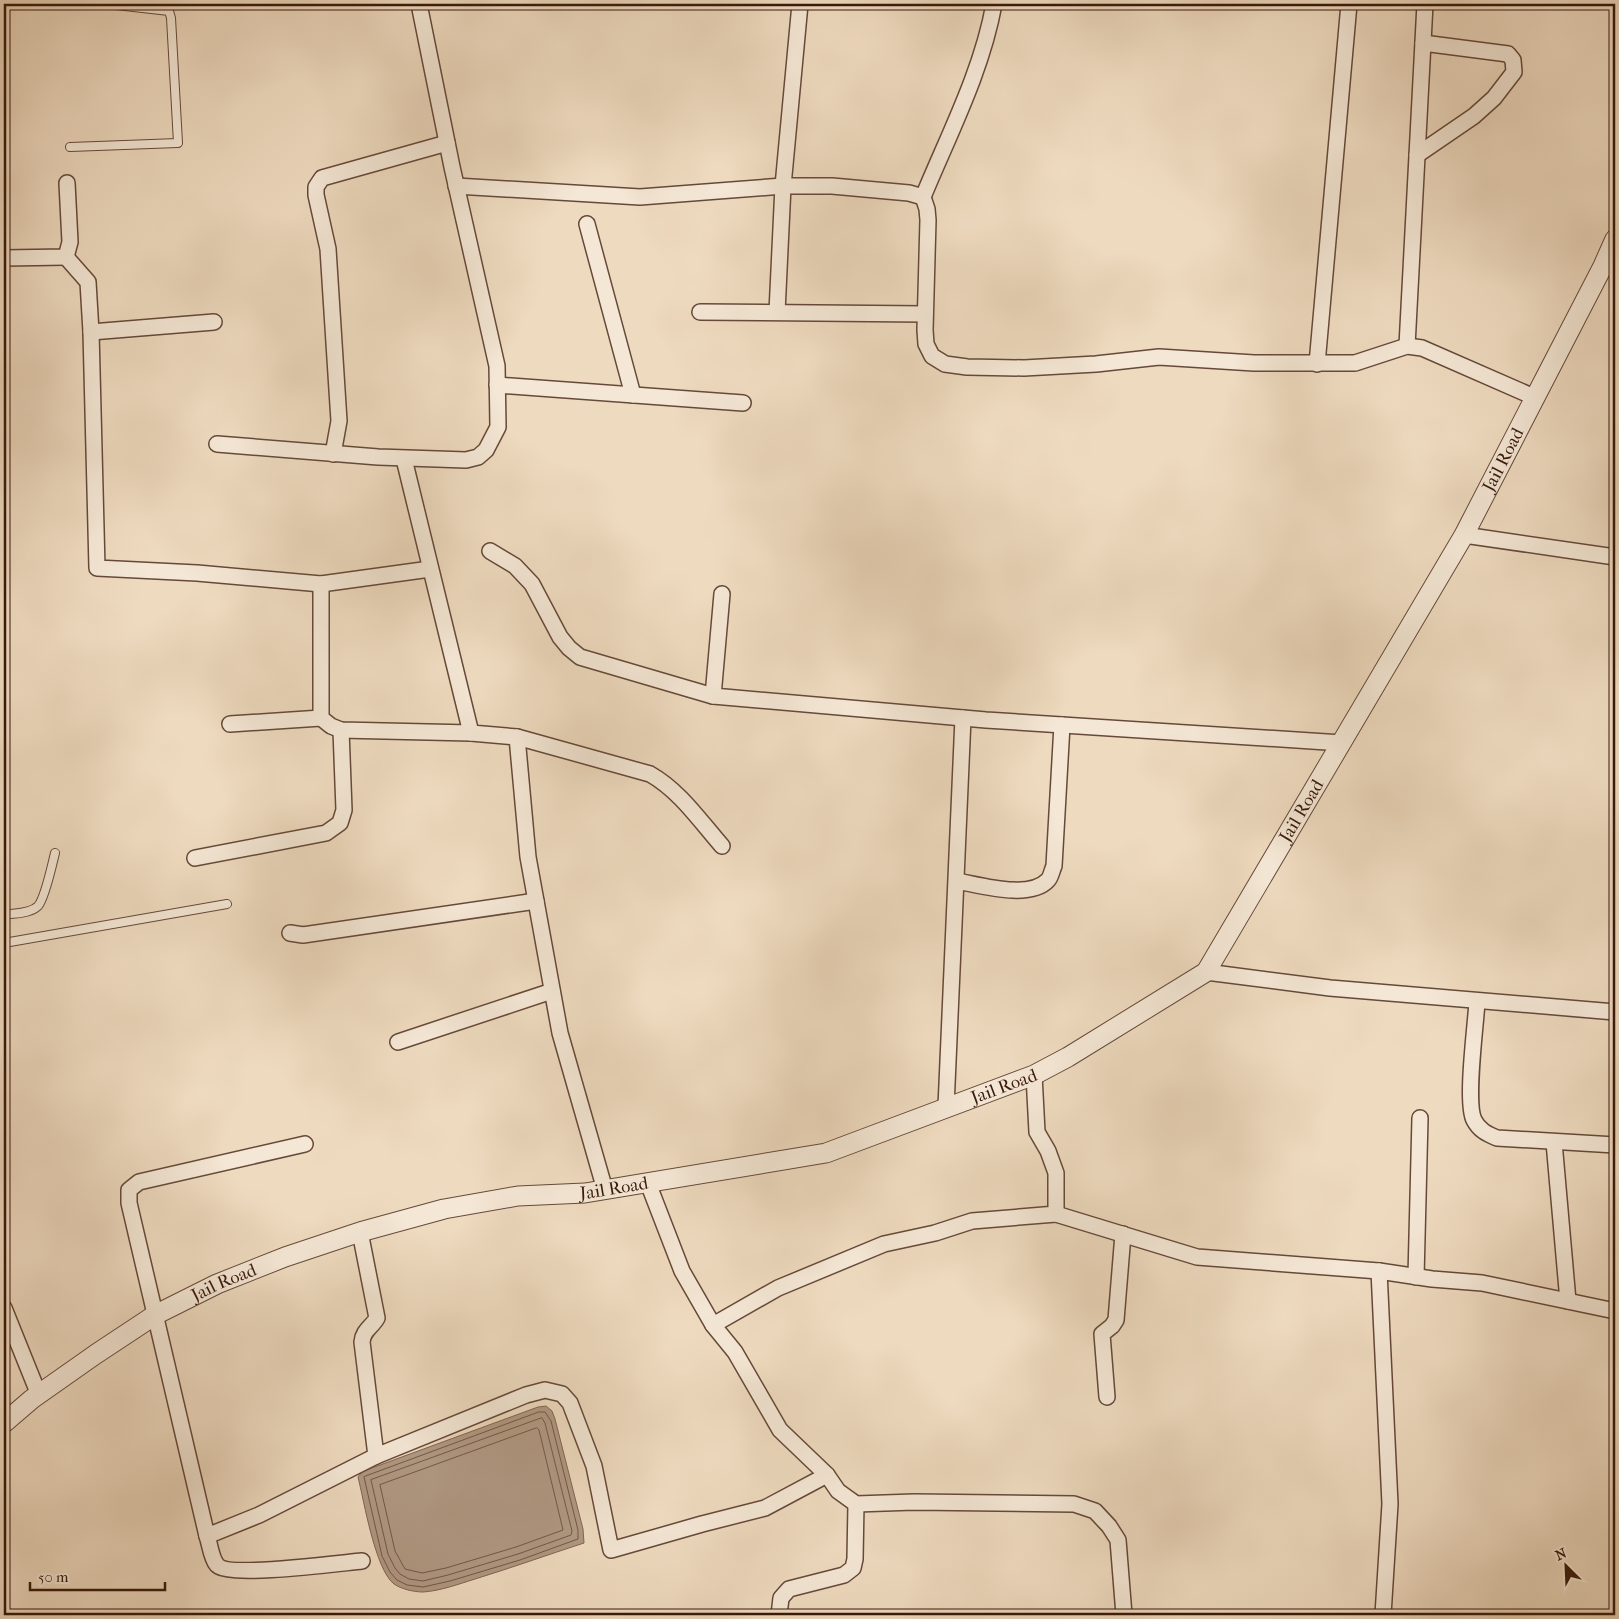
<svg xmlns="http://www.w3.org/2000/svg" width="1619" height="1619" viewBox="0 0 1619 1619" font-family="'IM FELL French Canon',serif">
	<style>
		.water { fill: #b09882; stroke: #806553 }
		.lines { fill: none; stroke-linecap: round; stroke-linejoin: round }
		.shore { stroke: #745847; stroke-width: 1 }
		.service-casing { stroke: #664939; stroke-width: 10 }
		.minor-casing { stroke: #664939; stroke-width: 18 }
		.tertiary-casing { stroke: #664939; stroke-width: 21 }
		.service { stroke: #f4e7d5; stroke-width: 8 }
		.minor { stroke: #f4e7d5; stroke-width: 15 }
		.tertiary { stroke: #f4e7d5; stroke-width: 19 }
		.labels { text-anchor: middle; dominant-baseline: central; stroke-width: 4.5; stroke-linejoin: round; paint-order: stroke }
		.street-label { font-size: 18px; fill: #39190c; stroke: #f4e7d5 }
	</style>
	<rect width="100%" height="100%" fill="#eedabf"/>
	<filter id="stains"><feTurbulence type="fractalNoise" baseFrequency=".004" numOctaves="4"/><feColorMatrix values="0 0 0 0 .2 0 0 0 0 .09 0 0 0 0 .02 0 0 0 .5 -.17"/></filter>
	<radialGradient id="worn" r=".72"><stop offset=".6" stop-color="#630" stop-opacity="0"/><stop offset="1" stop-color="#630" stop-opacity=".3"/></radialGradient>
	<!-- water -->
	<path class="water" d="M 546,1406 L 552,1411 L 555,1419 L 583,1529 L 584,1543 C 547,1555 511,1568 475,1579 C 459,1584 440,1591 423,1592 C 414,1592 401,1589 394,1584 C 375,1569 364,1501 358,1477 L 362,1472 L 369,1469 L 538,1407 Z"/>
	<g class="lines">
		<!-- shore -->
		<g class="shore">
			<polygon points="539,1412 545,1412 551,1421 578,1530 578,1539 520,1560 450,1581 423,1587 407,1585 397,1580 390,1572 382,1556 364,1477"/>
			<polygon points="542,1418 545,1423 572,1531 571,1535 518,1554 448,1575 423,1581 409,1579 400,1574 395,1568 388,1554 371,1480"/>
			<polygon points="537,1428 539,1430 563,1530 516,1547 446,1568 422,1573 405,1569 395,1551 380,1485"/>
		</g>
		<!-- service casing -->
		<g class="service-casing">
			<g id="service">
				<polyline points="70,147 178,143 171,18 169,11 116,5 116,4"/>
				<polyline points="1603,266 1615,271"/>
				<path d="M 4,915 C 14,913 30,914 38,906 C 45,898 52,865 55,853"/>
				<polyline points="4,943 227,904"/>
			</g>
		</g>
		<!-- minor casing -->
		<g class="minor-casing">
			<g id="minor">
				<polyline points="1417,155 1474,116 1494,98 1514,72 1513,60 1508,54 1423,43"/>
				<polyline points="456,186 640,197 783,186 832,186 909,193 923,197 927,209 928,220 925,330 926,344 932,356 945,364 967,367 1024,368 1096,364 1159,357 1254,363 1355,363 1407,346 1422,348 1534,397"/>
				<path d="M 923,197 C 949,134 982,71 994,4"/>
				<polyline points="587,224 633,395"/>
				<polyline points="66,257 88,282 91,332 97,568 197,573 321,584 430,569"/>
				<polyline points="4,258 66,257 70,242 67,183"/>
				<polyline points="700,312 925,314"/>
				<polyline points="777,312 783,186 800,4"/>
				<polyline points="91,332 214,322"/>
				<polyline points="1407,346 1425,4"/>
				<polyline points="1317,364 1349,4"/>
				<polyline points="497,385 743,403"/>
				<polyline points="217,444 378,457 466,460 478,457 486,450 498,427 497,366 452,167 419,4"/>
				<polyline points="333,454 339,421 328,249 316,195 316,187 322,178 447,143"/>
				<polyline points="404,459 471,733 517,737 528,857 560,1033 605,1190"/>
				<polyline points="1464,535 1615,557"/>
				<polyline points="490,551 515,566 532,584 560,637 569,648 580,657 713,696"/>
				<polyline points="321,584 321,718 331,726 341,730 471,733"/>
				<polyline points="722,594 713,696 986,720 1342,743"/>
				<polyline points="230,724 321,718"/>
				<path d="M 517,737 L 650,774 C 680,791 700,821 722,846"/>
				<polyline points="195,858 326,833 340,823 344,810 341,730"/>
				<path d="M 957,881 C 980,885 1030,900 1048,880 C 1051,877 1052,870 1054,866 L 1062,725"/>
				<polyline points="290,933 303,935 536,901"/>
				<polyline points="1206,972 1330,988 1615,1012"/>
				<path d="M 1477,1001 C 1476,1024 1465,1102 1474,1120 C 1479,1130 1487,1134 1497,1138 L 1615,1145"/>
				<polyline points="398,1042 552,991"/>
				<polyline points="946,1107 963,718"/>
				<polyline points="1554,1142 1568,1301"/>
				<path d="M 305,1144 L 139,1182 L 129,1190 L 129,1203 L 207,1536 L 259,1515 L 376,1456 L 362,1342 C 363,1330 372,1327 377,1318 L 360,1232"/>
				<polyline points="648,1183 682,1271 713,1325 735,1352 780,1430 827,1475 838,1491 856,1504 914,1502 1074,1504 1095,1511 1109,1526 1118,1540 1124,1615"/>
				<polyline points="1056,1214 1197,1257 1379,1271 1432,1279 1482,1283 1615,1311"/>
				<polyline points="1379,1271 1390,1504 1383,1615"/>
				<polyline points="1416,1277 1420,1118"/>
				<polyline points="4,1308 39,1395"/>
				<polyline points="713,1325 778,1288 884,1244 935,1233 972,1221 1056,1214 1056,1173 1048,1151 1037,1132 1034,1075"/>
				<polyline points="1107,1397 1102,1334 1112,1326 1116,1320 1123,1234"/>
				<polyline points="376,1456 526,1395 545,1390 562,1394 570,1403 594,1466 611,1550 702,1524 765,1508 827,1475"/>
				<path d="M 207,1536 C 210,1544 211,1558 217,1565 C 229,1578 340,1563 362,1561"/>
				<polyline points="779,1615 781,1598 789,1589 844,1575 853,1568 855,1559 856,1504"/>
			</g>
		</g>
		<!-- tertiary casing -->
		<g class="tertiary-casing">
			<g id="tertiary">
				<path id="s1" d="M 4,1423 L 32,1399 L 96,1354 L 155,1315 L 217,1284 L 285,1257 L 360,1232 L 444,1209 L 518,1196 L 585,1193 L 826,1153 L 1034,1075 L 1068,1057 L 1206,972 L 1464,535 L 1603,266 L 1615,239"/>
			</g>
		</g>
		<!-- service -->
		<use href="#service" class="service"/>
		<!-- minor -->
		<use href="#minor" class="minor"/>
		<!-- tertiary -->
		<use href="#tertiary" class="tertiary"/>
	</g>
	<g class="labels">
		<!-- street labels -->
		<g class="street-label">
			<text stroke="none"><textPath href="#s1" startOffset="1896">Jail Road</textPath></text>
			<text stroke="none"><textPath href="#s1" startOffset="1491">Jail Road</textPath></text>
			<text stroke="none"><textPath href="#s1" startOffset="1071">Jail Road</textPath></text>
			<text stroke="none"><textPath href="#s1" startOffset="666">Jail Road</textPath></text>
			<text stroke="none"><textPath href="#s1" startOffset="262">Jail Road</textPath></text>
		</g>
	</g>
	<!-- margin -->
	<rect width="1619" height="1619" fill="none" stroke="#eedabf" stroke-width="20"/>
	<rect x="5" y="5" width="1609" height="1609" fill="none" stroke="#39190c" stroke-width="2.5"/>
	<rect x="10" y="10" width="1599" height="1599" fill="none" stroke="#39190c"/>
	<!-- north arrow -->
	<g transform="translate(1566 1566) rotate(336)" stroke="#f4e7d5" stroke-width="4" paint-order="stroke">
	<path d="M0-4L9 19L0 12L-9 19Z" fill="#39190c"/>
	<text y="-8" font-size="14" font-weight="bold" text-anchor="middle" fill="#39190c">N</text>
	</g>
	<!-- scale -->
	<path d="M30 1582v8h135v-8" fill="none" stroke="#39190c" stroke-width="2.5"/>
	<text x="38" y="1582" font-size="15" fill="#39190c" stroke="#f4e7d5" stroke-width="4" paint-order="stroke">50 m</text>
	<rect width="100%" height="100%" filter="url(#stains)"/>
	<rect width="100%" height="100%" fill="url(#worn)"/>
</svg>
